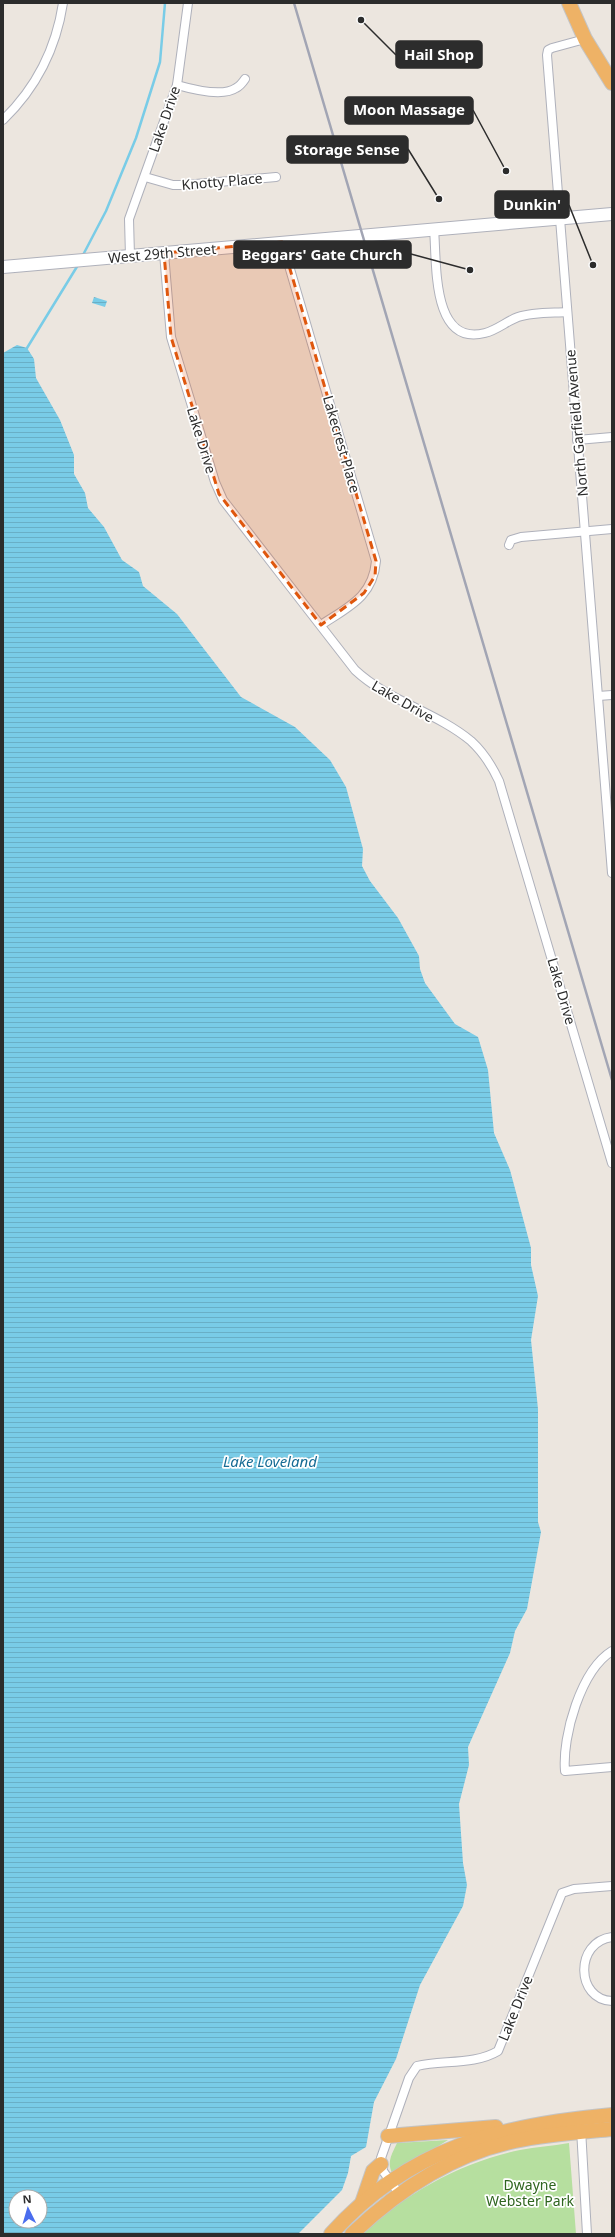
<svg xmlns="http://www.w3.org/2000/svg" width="615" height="2237" viewBox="0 0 615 2237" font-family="'Noto Sans',sans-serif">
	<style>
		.grass { fill: #b6df9f }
		.water { fill: url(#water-rules); fill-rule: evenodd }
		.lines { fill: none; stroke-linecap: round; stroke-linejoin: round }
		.stream { stroke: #79cce7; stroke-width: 2.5 }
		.minor-casing { stroke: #afb1bb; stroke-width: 10 }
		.secondary-casing { stroke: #afb1bb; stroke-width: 14 }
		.trunk-casing { stroke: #c4c4c4; stroke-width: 16 }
		.minor { stroke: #fff; stroke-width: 8 }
		.secondary { stroke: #fff; stroke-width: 12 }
		.trunk { stroke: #eeb266; stroke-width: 14 }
		.rail { stroke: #a2a5b4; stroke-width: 2.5 }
		.marked { fill: #df570e; fill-opacity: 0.2; stroke: #df570e; stroke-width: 3; stroke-dasharray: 8 5; stroke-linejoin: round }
		.labels { text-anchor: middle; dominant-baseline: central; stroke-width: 3.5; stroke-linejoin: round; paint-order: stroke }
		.street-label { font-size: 14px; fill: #2c2c2c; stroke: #fff }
		.park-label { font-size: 14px; fill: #2f651f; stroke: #fff }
		.water-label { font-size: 15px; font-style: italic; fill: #176c95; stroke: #fff }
		.leader { fill: none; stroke: #2c2c2c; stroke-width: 1.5 }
		.callout-dot { fill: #2c2c2c; stroke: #fff; stroke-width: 1.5 }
		.callout { fill: #2c2c2c; stroke: #2c2c2c; stroke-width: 1.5 }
		.callout-label { font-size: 15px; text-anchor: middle; font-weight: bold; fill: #fff }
	</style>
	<defs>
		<pattern id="water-rules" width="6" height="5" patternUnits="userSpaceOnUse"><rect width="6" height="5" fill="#79cce7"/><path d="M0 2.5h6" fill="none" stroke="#69afc6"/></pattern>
	</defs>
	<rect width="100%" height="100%" fill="#ece6df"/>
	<!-- grass -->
	<g class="grass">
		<path d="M 448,2140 L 393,2174 C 386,2163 392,2154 397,2143 Z"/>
		<path d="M 569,2143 L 576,2234 L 363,2234 C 405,2193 462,2162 520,2150 C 536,2147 552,2146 569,2143 Z"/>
	</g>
	<!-- water -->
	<g class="water">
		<polygon points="94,297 107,301 105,307 92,303"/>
		<path d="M 17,345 L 27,348 L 34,359 L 36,378 L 60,420 L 74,455 L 74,474 L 85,493 L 88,508 L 104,527 L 122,560 L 139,572 L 143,586 L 177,614 L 241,697 L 295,727 L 330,760 L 346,787 L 363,849 L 362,866 L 370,881 L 398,918 L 419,956 L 420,969 L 425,983 L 455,1024 L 478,1037 L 488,1070 L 494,1133 L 510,1170 L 531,1248 L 531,1265 L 538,1296 L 531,1340 L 538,1409 L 538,1522 L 541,1532 L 527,1609 L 515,1631 L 510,1653 L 468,1747 L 469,1765 L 459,1804 L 463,1863 L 467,1885 L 463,1906 L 420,1985 L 396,2059 L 374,2102 L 366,2147 L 351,2156 L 348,2173 L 342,2190 L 298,2234 L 3,2234 L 3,353 ZM 16,2197 L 40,2197 L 40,2221 L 16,2221 Z"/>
	</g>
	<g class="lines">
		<!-- stream -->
		<g class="stream">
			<polyline points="83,255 106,211 136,138 160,62 165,3"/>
			<polyline points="27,348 78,265"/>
		</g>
		<!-- minor casing -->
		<g class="minor-casing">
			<g id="minor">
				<polyline points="585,39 552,48 548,50 547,55 612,873"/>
				<path d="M 177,85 C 191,89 223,97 236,88 C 240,86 243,82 245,79"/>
				<path d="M 3,120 C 37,87 56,49 63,3"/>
				<polyline points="145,177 173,185 184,185 276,177"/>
				<path d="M 434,229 C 437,262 431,347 485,333 C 497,330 507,321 518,317 C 533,312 552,313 567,312"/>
				<path d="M 282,242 L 376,561 C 373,597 348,607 321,625"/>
				<path d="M 164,253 L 171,337 L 215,482 L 223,500 L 355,670 C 388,701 436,712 471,741 C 483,752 492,766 499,781 L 612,1163"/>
				<polyline points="130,256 129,219 177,85 188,3"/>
				<polyline points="577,440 612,437"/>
				<polyline points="509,545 511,540 521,537 612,529"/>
				<polyline points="598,696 612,695"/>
				<path d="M 612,1651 C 581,1670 562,1736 565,1771 L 612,1767"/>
				<path d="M 612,1937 C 574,1942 576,2000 612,2001"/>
				<polyline points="581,2129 587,2234"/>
				<path d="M 400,2195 L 383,2171 L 381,2158 L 409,2078 L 417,2066 C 442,2060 475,2065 498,2051 L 562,1893 L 574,1889 L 612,1886"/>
			</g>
		</g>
		<!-- secondary casing -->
		<g class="secondary-casing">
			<polyline id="secondary" points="3,267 612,214"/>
		</g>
		<!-- trunk casing -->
		<g class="trunk-casing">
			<g id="trunk">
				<polyline points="569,3 585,39 612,83"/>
				<polyline points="388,2136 496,2127"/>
				<polyline points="362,2203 373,2171 381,2164"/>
				<path d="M 331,2234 C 409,2147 501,2125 612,2115"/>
				<path d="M 352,2234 C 397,2191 453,2154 515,2141 C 547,2134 580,2132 612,2129"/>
			</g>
		</g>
		<!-- minor -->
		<use href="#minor" class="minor"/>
		<!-- secondary -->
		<use href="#secondary" class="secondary"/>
		<!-- trunk -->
		<use href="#trunk" class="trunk"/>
		<!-- rail -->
		<polyline class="rail" points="294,3 612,1080"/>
	</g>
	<!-- marked area -->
	<path class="marked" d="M 282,242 L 376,561 L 375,576 L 364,593 L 321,625 L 219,494 L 171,337 L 164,253 Z"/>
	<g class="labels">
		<!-- street labels -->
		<g class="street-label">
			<text transform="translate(164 119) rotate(-71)">Lake Drive</text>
			<text transform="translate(222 181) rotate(-5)">Knotty Place</text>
			<text transform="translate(162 253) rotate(-5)">West 29th Street</text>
			<text transform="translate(576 423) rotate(-95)">North Garfield Avenue</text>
			<text transform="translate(202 440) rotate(73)">Lake Drive</text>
			<text transform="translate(342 444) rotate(74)">Lakecrest Place</text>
			<text transform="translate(403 701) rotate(30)">Lake Drive</text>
			<text transform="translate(562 991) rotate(74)">Lake Drive</text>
			<text transform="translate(515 2008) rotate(-68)">Lake Drive</text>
		</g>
		<!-- park labels -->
		<g class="park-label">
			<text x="530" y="2184">Dwayne<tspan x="530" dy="16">Webster Park</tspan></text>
		</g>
		<!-- water labels -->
		<g class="water-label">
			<text x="270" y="1461">Lake Loveland</text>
		</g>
	</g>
	<!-- callouts -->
	<path class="leader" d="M361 20L396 55M506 171L473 110M439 199L408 149M593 265L569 205M470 270L411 254"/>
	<g class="callout-dot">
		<circle cx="361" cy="20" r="4"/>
		<circle cx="506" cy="171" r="4"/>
		<circle cx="439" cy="199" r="4"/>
		<circle cx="593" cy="265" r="4"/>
		<circle cx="470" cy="270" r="4"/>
	</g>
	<g class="callout">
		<rect x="396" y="41" width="86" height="27" rx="4"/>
		<rect x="345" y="97" width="128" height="27" rx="4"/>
		<rect x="287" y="136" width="121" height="27" rx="4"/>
		<rect x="495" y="191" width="74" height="27" rx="4"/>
		<rect x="234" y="241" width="177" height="27" rx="4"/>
	</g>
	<g class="callout-label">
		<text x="439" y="60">Hail Shop</text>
		<text x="409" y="115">Moon Massage</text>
		<text x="347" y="155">Storage Sense</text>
		<text x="532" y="210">Dunkin'</text>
		<text x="322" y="260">Beggars' Gate Church</text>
	</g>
	<!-- border -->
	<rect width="615" height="2237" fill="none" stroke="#2c2c2c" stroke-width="8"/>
	<!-- north arrow -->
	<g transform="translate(28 2209) rotate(355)"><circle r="19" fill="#ffffff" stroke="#ababab"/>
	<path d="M0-3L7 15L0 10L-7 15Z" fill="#4a6dee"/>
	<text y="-6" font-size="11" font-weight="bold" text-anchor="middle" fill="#2c2c2c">N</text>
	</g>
</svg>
